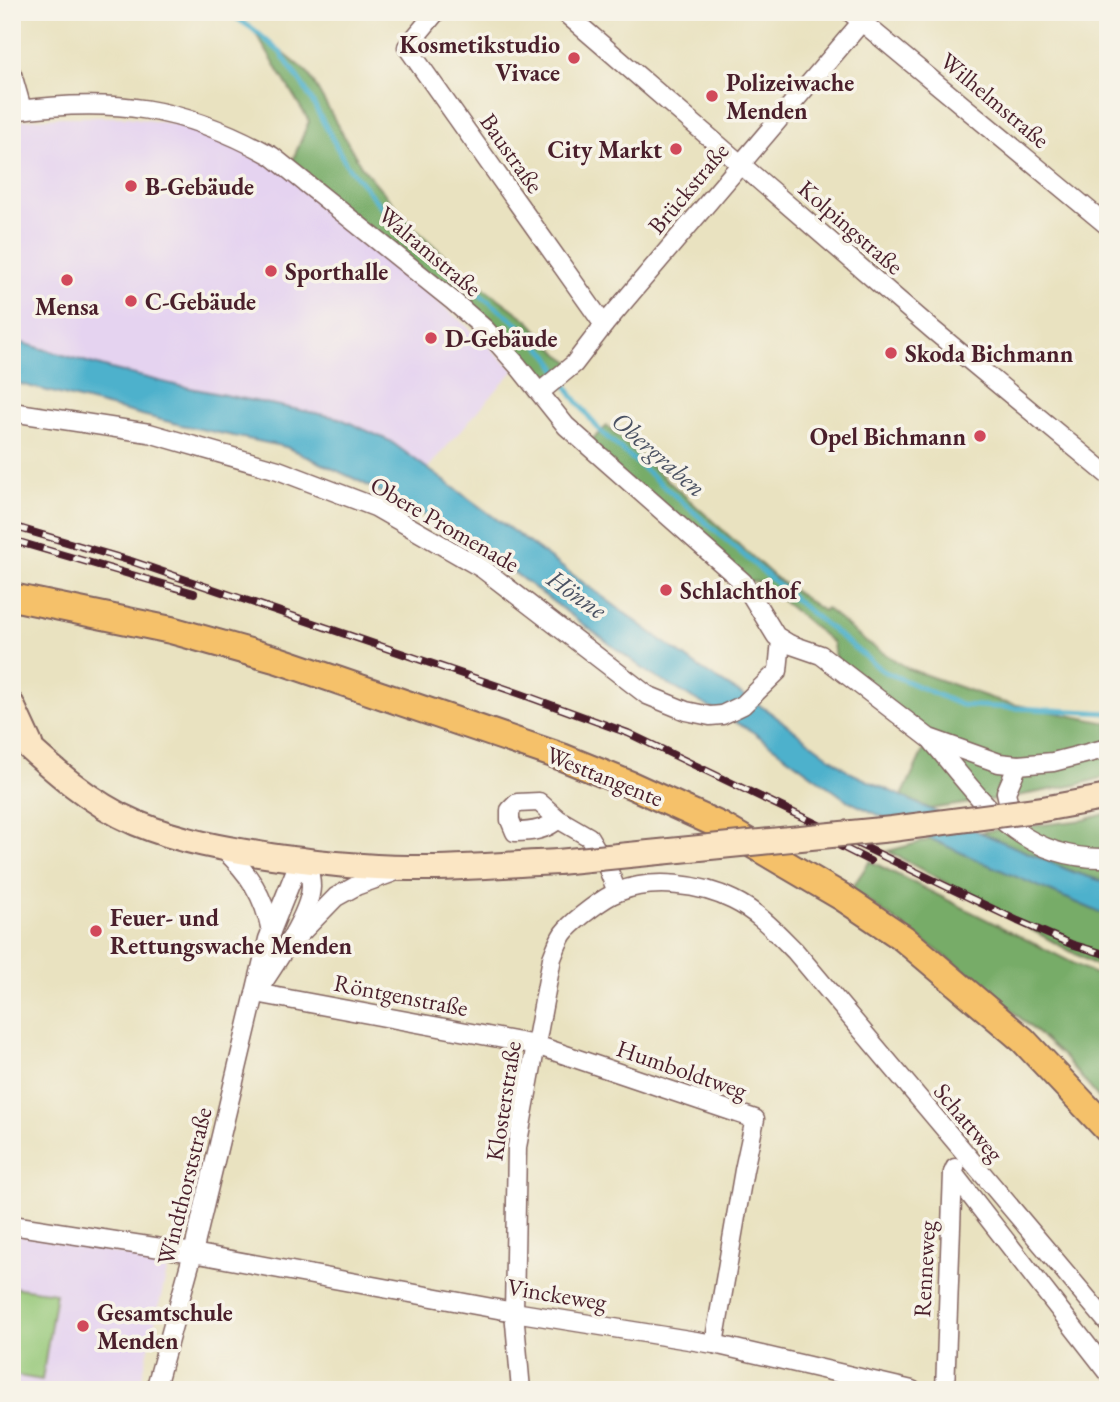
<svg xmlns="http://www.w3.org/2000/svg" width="1120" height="1402" viewBox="0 0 1120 1402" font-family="'EB Garamond',serif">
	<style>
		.built { fill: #e5d3f0 }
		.green { fill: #94c777; stroke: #6f7351; stroke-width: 2 }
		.forest { fill: #77ac68; stroke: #60664a; stroke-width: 2 }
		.water { fill: #4db1cc; stroke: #4c687c; stroke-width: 2 }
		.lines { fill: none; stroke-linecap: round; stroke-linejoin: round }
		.stream { stroke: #4db1cc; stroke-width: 5 }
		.street-casing { stroke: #82635f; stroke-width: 21 }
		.secondary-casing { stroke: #82635f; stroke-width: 28 }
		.primary-casing { stroke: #82635f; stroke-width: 30 }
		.street { stroke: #fff; stroke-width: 18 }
		.secondary { stroke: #fbe6c4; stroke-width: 24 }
		.primary { stroke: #f5c16b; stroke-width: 26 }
		.rail-casing { stroke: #4a1f2b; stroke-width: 8 }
		.rail { stroke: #f7f3e8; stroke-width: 5; stroke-dasharray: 16; stroke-linecap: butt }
		.secondary-bridge-casing { stroke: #82635f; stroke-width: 28; stroke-linecap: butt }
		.secondary-bridge { stroke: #fbe6c4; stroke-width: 24 }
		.poi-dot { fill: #d1495b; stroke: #f7f3e8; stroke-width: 2.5 }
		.labels { text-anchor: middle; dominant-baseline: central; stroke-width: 7; stroke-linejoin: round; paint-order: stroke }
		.poi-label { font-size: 24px; font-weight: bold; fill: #4a1f2b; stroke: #f7f3e8; text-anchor: start }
		.street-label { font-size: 24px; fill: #4a1f2b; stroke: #f7f3e8 }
		.water-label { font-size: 26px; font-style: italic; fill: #4b5263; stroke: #f7f3e8 }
	</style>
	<rect width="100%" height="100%" fill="#f7f3e8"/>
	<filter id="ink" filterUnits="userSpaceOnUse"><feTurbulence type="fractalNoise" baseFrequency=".0143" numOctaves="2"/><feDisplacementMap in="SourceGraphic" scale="14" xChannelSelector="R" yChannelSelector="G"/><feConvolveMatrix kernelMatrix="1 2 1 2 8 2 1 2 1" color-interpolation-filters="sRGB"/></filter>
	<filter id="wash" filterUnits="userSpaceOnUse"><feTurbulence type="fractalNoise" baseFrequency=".00686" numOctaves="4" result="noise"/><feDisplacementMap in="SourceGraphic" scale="28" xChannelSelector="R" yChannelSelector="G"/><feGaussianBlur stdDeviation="1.57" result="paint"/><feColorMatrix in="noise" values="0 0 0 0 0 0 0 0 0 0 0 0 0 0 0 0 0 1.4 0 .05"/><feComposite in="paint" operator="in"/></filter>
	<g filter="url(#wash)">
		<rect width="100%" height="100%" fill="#e9e2c0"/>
		<!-- built -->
		<g class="built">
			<polygon points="59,117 128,117 180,125 233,144 279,167 470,329 514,370 427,469 390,441 339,418 175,385 111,369 12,340 12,121"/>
			<polygon points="12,1234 169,1263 139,1390 12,1390"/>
		</g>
		<!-- green -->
		<polygon class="green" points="12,1287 56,1293 42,1380 12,1375"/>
		<!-- forest -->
		<g class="forest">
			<polygon points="253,29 308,73 361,166 414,228 465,274 529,321 559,354 574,364 540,392 504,350 289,169 309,121"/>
			<polygon points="607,426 777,579 823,611 826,608 866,642 909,669 1002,702 1108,723 1108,776 1076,785 1018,796 930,809 902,796 929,738 836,667 833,643 760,582 744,581 586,445"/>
			<polygon points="1108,813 1108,883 1073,872 979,832 1084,820"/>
			<polygon points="932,839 1108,916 1108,972 888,851"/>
			<polygon points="870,861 1093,973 1108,984 1108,1109 1064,1057 974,977 851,889"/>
		</g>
		<!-- water -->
		<polygon class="water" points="12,340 111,369 175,385 339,418 390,441 701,669 767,710 851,773 979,832 1073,872 1108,883 1108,916 977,860 848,801 753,732 650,674 465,536 357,480 286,447 181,425 12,382"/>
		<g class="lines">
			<!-- stream -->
			<polyline class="stream" points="227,12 253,29 280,52 306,90 346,164 409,241 517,323 549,356 572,395 600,431 805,608 883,671 961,705 1108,713"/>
		</g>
	</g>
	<g filter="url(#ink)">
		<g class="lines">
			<!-- street casing -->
			<g class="street-casing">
				<g id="street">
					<polyline points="436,12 407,47 604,325"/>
					<polyline points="564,12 933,330 1108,475"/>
					<polyline points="850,12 1108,226"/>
					<polyline points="12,74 22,109"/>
					<path d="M 12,111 C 112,97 183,106 272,156 L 453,301 L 485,329 L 518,366 L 566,426 L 743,582 L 776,636 L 789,644 L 821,655 L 929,738 L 999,763 L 1018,765 L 1053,762 L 1108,748"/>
					<polyline points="540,392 574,364 604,325 870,12"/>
					<polyline points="12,412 149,433 278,470 375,507 483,569 647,695 686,711 710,716 722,715 743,705 778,671 781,640"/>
					<path d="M 932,741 C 982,801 1020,861 1108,858"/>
					<path d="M 558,819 C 547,830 531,832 515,832 L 510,820 L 510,810 L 517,803 L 539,802 L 558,819 L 589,837 L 608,869 L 617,892"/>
					<polyline points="1013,824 1006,792 1018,765"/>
					<path d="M 223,849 C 249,873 264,896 271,931"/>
					<polyline points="297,937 336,897 356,886 397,871"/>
					<polyline points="256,993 536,1045 755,1119 744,1170 714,1344"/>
					<polyline points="953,1173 1108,1372"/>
					<polyline points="12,1225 193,1253 514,1312 714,1344 912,1390"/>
					<path d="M 155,1390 L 193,1253 L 268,939 L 295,872 L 306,861 C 309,869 311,878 311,887 C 310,915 272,969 256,993"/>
					<path d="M 521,1390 L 514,1312 L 517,1147 L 552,958 C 556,949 559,937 566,930 C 576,919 604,897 618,892 C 652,878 701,884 733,900 C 758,912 776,932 795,951 L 1108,1323"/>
					<polyline points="945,1390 953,1173 955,1168"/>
				</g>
			</g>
			<!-- secondary casing -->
			<g class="secondary-casing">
				<g id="secondary">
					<polyline points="12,705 30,744"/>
					<path d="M 12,732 C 49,766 89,803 136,823 C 179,841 225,849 271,856 C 316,862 363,868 409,868 C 459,869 508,864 558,862"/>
				</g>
			</g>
			<!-- primary casing -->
			<g class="primary-casing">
				<polyline id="primary" points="12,597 171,630 278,660 562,757 631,785 721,826 842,897 903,938 1023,1040 1108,1130"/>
			</g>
			<!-- street -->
			<use href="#street" class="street"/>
			<!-- secondary -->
			<use href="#secondary" class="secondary"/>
			<!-- primary -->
			<use href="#primary" class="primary"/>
			<!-- rail casing -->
			<g class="rail-casing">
				<g id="rail">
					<polyline points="12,526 131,561 521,694 628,733 1018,921 1071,944 1108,955"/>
					<polyline points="12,540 194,593"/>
					<polyline points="816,834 870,861"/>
				</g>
			</g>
			<!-- rail -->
			<use href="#rail" class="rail"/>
			<!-- secondary-bridge casing -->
			<g class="secondary-bridge-casing">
				<polyline id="secondary-bridge" points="558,862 892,829 1043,809 1108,797"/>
			</g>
			<!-- secondary-bridge -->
			<use href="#secondary-bridge" class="secondary-bridge"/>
		</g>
	</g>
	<!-- markers -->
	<g class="poi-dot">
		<circle cx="574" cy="58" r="7"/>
		<circle cx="712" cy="96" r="7"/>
		<circle cx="676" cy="149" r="7"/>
		<circle cx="131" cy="186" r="7"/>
		<circle cx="271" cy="271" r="7"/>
		<circle cx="67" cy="280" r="7"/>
		<circle cx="131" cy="301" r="7"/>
		<circle cx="431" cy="338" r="7"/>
		<circle cx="891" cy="353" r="7"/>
		<circle cx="980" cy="436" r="7"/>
		<circle cx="666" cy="590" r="7"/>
		<circle cx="96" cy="931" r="7"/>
		<circle cx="83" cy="1326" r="7"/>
	</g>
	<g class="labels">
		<!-- poi labels -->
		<g class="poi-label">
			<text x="560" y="44" text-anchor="end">Kosmetikstudio<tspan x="560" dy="28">Vivace</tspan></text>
			<text x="726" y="82">Polizeiwache<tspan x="726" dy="28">Menden</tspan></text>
			<text x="662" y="149" text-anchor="end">City Markt</text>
			<text x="145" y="186">B-Gebäude</text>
			<text x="285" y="271">Sporthalle</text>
			<text x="145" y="301">C-Gebäude</text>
			<text x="67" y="306" text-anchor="middle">Mensa</text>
			<text x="445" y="338">D-Gebäude</text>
			<text x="905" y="353">Skoda Bichmann</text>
			<text x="966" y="436" text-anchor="end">Opel Bichmann</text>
			<text x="680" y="590">Schlachthof</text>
			<text x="110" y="917">Feuer- und<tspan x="110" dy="28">Rettungswache Menden</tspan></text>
			<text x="97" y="1312">Gesamtschule<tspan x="97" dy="28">Menden</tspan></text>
		</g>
		<!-- street labels -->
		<g class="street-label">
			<text transform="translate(995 100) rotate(40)">Wilhelmstraße</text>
			<text transform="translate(512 153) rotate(55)">Baustraße</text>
			<text transform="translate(688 188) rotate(-50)">Brückstraße</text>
			<text transform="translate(851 227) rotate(41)">Kolpingstraße</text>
			<text transform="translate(430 251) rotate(40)">Walramstraße</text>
			<text transform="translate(445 524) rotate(30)">Obere Promenade</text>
			<text transform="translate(605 776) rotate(22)">Westtangente</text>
			<text transform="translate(401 995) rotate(11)">Röntgenstraße</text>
			<text transform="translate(682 1069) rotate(19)">Humboldtweg</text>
			<text transform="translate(503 1101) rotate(-81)">Klosterstraße</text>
			<text transform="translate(969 1122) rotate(50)">Schattweg</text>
			<text transform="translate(184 1186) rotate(-76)">Windthorststraße</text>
			<text transform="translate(924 1269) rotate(-87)">Renneweg</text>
			<text transform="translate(557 1294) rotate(9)">Vinckeweg</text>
		</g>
		<!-- water labels -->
		<g class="water-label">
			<text transform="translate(659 454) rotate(41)">Obergraben</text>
			<text transform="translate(577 594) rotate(35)">Hönne</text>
		</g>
	</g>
	<!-- margin -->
	<rect width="1120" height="1402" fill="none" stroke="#f7f3e8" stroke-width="42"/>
</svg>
